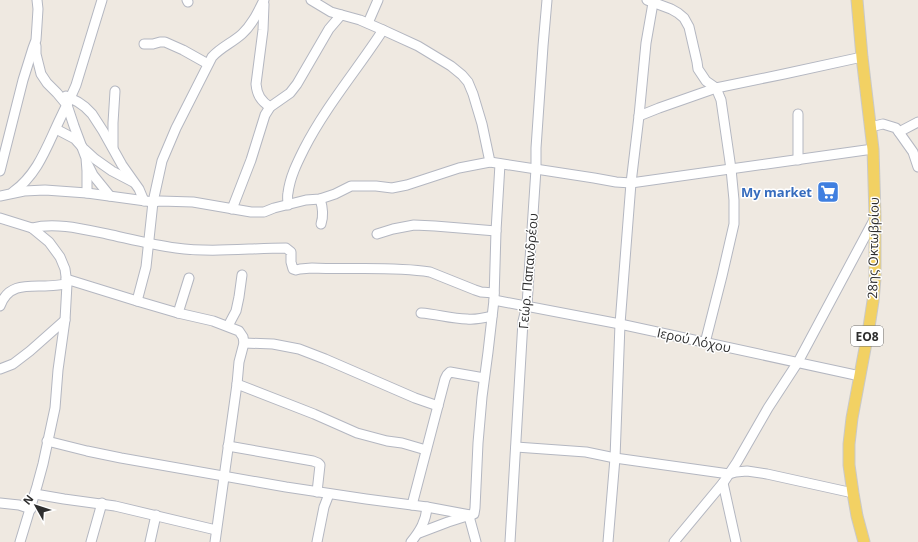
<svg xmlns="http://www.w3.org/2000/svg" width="918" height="542" viewBox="0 0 918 542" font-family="'Open Sans',sans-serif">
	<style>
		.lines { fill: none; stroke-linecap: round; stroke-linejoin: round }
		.minor-casing { stroke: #b4b7c1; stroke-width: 11 }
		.major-casing { stroke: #c9c9c9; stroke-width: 13 }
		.minor { stroke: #fff; stroke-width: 9 }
		.major { stroke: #f2d163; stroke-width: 11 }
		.labels { text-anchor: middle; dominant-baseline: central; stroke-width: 3; stroke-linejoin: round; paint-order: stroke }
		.shield { fill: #fff; stroke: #6d6d6d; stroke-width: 1 }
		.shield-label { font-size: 12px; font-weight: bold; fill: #2e2e2e }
		.shop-label { font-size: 13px; font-weight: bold; fill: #366cbe; stroke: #fff; text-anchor: end }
		.street-label { font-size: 13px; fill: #2e2e2e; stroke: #fff }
	</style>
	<rect width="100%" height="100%" fill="#efe9e1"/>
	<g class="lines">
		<!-- minor casing -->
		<g class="minor-casing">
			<g id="minor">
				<polyline points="187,0 188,2"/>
				<polyline points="311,0 331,12 360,20 383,30 418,46 451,66 462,75 468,82 473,94 482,124 490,162"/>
				<polyline points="647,0 671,9 678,13 684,18 689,27 697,62 698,69 706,81 716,88 721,100 731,169 734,200 734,224 722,276 705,343"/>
				<path d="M 264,4 L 263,30 L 256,84 C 257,95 261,101 270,107"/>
				<polyline points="368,23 378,0"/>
				<polyline points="144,44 153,44 160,42 165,42 183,50 208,64"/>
				<polyline points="36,46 36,54 41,74 47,83 57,93 67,105 74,126 86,158 87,171 87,193"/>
				<polyline points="66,96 78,102 85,107 92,114 103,131 122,165 139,189 144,201"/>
				<polyline points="798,114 798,160"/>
				<polyline points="639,116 659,108 716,88 784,74 862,57"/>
				<polyline points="870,127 883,124 896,128 913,152 918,167"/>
				<polyline points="56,129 75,139 83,148 95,159 112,171 133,182"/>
				<polyline points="899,132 918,122"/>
				<polyline points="113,147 113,123 115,91"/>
				<polyline points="88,165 93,175 110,196"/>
				<polyline points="0,171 23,80 33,48 36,40 37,25 38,9 37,0"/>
				<path d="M 13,192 C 38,174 47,146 60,119 C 65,108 71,97 76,85 L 102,0"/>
				<polyline points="0,196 24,191 45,190 87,193 153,202 160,201 193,202 251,212 264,212 274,208 306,200 320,199 335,194 351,186 376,186 392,188 407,185 459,168 490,162 594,178 616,182 631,183 873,149"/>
				<path d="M 320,199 C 323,208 324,215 321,224"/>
				<path d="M 288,205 C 288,201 287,196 288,193 C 290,177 297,163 304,149 C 326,106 357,70 383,30"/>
				<polyline points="232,209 251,160 265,115 270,107 290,93 297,84 329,29 341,15"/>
				<polyline points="0,218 32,228 49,242 60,257 65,269 67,284 65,320 58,370 55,408 43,464 37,486 20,542"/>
				<path d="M 32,228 C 55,222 83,229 107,234 C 130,239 153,245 176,248 C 213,253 249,248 286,248 L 291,252 L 291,262 L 293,269 L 296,270 L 300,269 L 312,268 C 351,270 391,266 430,272 L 475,290 L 481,292 L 494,293"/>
				<polyline points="377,234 393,229 414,225 435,226 496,231"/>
				<polyline points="66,279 137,301 178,313 213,321 239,331 243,337 244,343 239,362 237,384 215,542"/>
				<polyline points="494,300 620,324 860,376"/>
				<path d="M 137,301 L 146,267 L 153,202 L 162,161 L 176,128 L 212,57 C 221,47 232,43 242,34 C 252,25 258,12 264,0"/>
				<path d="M 0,306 C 8,284 26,286 45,286 C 52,286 59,285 67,284"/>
				<polyline points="178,313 189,278"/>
				<path d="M 421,313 C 437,314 451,319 467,319 C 476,320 484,318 492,316"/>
				<polyline points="228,326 236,311 239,297 242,275"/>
				<polyline points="244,343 273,344 299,349 325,359 415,398 438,406"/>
				<polyline points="0,369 13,364 30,351 65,320"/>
				<polyline points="237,384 314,414 357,433 387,441 402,443 426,450"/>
				<polyline points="47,441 87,451 121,458 286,487 366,499 427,507 470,515 474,514 475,508 478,443 482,397 488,352 494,300 496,231 500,164"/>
				<polyline points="228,446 313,461 318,463 320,465 317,492"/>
				<polyline points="516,447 586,452 615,458 729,474 736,472 747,471 767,474 853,493"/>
				<polyline points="723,483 736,542"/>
				<polyline points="35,494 64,499 115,506 216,530"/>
				<polyline points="0,503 19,505 31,509"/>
				<polyline points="412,505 445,379 447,375 450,372 484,378"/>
				<polyline points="419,533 448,522 470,515 470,520 476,542"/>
				<polyline points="91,542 102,503"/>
				<polyline points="150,542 156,515"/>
				<polyline points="317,542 324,507 329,494"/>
				<path d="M 411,542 C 420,531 426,521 427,507"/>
				<polyline points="510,542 523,321 527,305 536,169 536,148 543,46 547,0"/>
				<polyline points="608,542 615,458 620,324 631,183 639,116 646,43 653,3"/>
				<polyline points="674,542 723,483 737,462 768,408 798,362 875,218"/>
			</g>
		</g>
		<!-- major casing -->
		<g class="major-casing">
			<polyline id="major" points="857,0 862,57 873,149 875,216 875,278 873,301 869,327 852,418 849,444 849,465 853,493 857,516 864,542"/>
		</g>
		<!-- minor -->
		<use href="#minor" class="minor"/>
		<!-- major -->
		<use href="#major" class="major"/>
	</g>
	<!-- icons -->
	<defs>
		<g id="supermarket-square" transform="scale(1.15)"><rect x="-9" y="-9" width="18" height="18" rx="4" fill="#3f7fe0" stroke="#fff"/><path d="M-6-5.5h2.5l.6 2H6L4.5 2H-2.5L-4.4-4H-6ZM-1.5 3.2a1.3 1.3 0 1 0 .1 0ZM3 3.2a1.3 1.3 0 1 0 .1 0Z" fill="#fff"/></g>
	</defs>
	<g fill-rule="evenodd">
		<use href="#supermarket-square" x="828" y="192"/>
	</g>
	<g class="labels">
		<!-- shield labels -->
		<rect class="shield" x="851" y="326" width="32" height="20" rx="3"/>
		<g class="shield-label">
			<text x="867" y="336">ΕΟ8</text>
		</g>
		<!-- shop labels -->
		<g class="shop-label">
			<text x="812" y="192">My market</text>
		</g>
		<!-- street labels -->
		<g class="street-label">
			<text transform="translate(873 248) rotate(-89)">28ης Οκτωβρίου</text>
			<text transform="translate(528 271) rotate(-85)">Γεώρ. Παπανδρέου</text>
			<text transform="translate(694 340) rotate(12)">Ιερού Λόχου</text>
		</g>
	</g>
	<!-- north arrow -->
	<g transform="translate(36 506) rotate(309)" stroke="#ffffff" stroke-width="3" paint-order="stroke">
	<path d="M0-3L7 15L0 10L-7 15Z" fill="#2e2e2e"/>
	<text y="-6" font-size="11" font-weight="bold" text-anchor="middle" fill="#2e2e2e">N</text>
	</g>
</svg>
